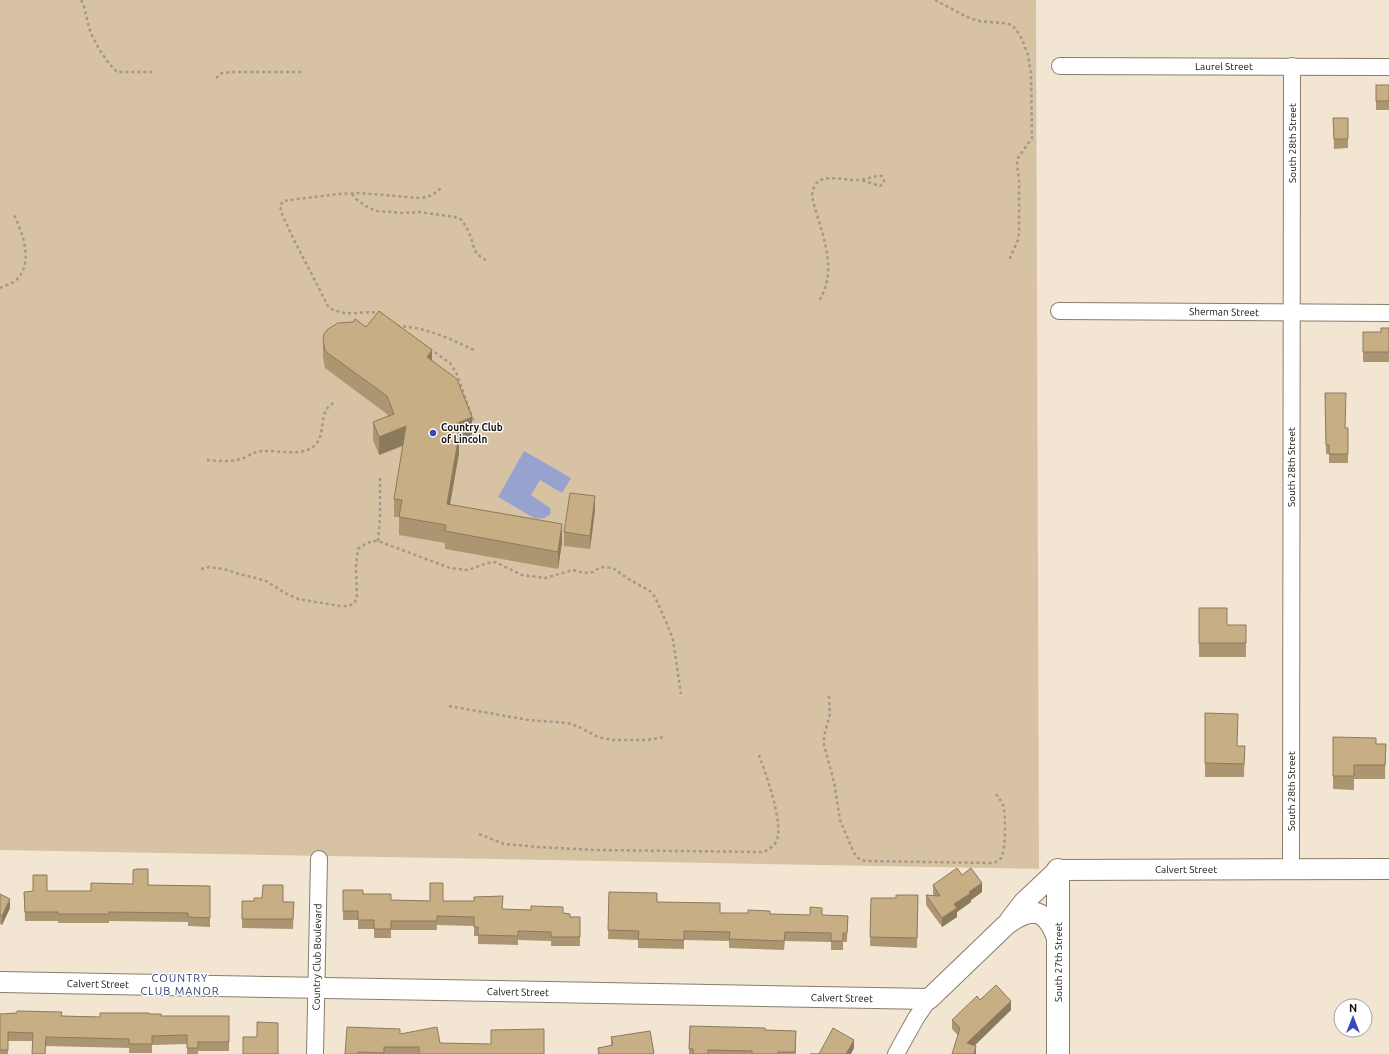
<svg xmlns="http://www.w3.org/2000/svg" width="1389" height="1054" viewBox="0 0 1389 1054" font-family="Ubuntu,sans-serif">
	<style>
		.green { fill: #d7c3a3 }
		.water { fill: #97a3ce }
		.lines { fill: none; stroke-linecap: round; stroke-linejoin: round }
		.minor-casing { stroke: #887d6c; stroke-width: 18 }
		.tertiary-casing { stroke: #887d6c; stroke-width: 22 }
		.secondary-casing { stroke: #887d6c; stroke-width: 24 }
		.path { stroke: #a2998a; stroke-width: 2.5; stroke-dasharray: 3 3; stroke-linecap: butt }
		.minor { stroke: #fff; stroke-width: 16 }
		.tertiary { stroke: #fff; stroke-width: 20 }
		.secondary { stroke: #fff; stroke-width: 22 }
		.wall { fill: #ac9672 }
		.shaded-wall { fill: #8c7a5c }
		.building { fill: #c8ae84; stroke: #8c7a5c }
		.poi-dot { fill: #3b48bc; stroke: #fff; stroke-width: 1.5 }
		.labels { text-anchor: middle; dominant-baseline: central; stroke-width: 3; stroke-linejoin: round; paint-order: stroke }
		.street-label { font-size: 10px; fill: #141009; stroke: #fff }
		.poi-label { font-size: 10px; font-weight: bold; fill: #141009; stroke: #fff; text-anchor: start }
		.neighbourhood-label { font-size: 11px; letter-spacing: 1px; fill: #303c76; stroke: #fff }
	</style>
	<rect width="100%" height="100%" fill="#f2e6d3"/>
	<!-- green -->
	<polygon class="green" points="0,0 1036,0 1039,869 0,850"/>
	<!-- water -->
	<path class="water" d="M 524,451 L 571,478 L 562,493 L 540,480 L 531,495 L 550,508 L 551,513 C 546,519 541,519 534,518 L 498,497 Z"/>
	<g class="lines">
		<!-- minor casing -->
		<g class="minor-casing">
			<g id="minor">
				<polyline points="1060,66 1389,67"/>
				<polyline points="1059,311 1389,313"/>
				<polyline points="1291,869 1292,66"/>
				<polyline points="315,1054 319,859"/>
				<polyline points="896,1054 916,1018 929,999"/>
			</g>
		</g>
		<!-- tertiary casing -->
		<g class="tertiary-casing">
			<g id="tertiary">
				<polyline points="1010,920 1024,902 1058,870 1389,869"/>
				<path d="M 0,982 L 929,999 L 1006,925 C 1033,905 1047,909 1058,941"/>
			</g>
		</g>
		<!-- secondary casing -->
		<g class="secondary-casing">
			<polyline id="secondary" points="1058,870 1058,1054"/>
		</g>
		<!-- path -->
		<g class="path">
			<path d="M 81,0 C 86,9 86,18 89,27 C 93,41 106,62 117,72 L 153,72"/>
			<polyline points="935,0 967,17 978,21 1003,23 1012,25 1017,31 1022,39 1028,55 1031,74 1032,138 1018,158 1017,163 1019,181 1019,233 1018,240 1009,260"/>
			<polyline points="216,78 222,73 231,72 301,72"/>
			<path d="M 352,194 L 356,199 L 369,208 L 377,211 L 403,213 L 419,212 L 455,217 L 462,220 C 465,225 468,230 470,235 C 475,249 473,254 488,261"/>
			<path d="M 0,288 C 4,286 10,284 14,282 C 35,265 23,234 14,215"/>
			<path d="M 820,300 C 822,295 825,290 826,285 C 834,256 818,224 812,196 C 814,169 840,181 858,180 C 867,180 874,175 882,176 L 884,180 L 883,184 L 880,186 L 861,180"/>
			<path d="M 381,313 C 360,310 350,318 329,308 L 294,240 L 282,214 L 280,206 L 283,201 L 338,194 L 359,193 L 420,198 C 430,197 435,194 442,187"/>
			<path d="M 397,326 C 426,327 448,338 474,350"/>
			<polyline points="420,342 450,363 456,372 477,430"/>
			<path d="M 207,460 C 218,461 230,462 241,459 C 249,456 255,451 263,451 C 278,450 302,457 314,446 C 328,434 316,409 336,402"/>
			<polyline points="378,541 380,518 380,476"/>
			<path d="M 201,569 L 209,567 L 224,569 L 239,574 L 256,578 L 266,581 L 285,593 L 298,599 L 340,606 L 349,606 L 354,603 L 357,598 L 356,566 L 358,549 C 365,544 369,541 378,541 L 450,568 L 468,570 L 487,563 L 495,562 L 522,575 L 545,578 L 573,570 L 584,573 L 593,572 L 599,568 L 604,567 L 613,568 L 630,580 L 650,591 L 655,597 L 667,624 L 673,640 L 681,694"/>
			<path d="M 829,696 L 830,714 L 824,736 L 824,745 L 834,782 L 840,820 L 854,853 L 858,858 L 865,861 L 993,863 C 996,862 999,861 1001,858 C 1006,851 1006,814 1003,805 C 1001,801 999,798 996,794"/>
			<polyline points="449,706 528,720 568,723 579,727 598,737 612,740 647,740 664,737"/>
			<path d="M 479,834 L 504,844 L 538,847 L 596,850 L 764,852 C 768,849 773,847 776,842 C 785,826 765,770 758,753"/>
		</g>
		<!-- minor -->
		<use href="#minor" class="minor"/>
		<!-- tertiary -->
		<use href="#tertiary" class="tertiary"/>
		<!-- secondary -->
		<use href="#secondary" class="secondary"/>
	</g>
	<!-- wall -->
	<g class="wall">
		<rect x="1376" y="85" width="13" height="25"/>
		<polygon points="1333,118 1348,118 1348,148 1334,149"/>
		<polygon points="366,327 432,360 472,435 459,440 459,453 450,504 562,542 558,569 445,549 445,543 399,535 399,517 394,517 394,499 403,446 379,455 373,440 373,422 388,416 387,414 329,371 325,368 323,357 323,339"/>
		<polygon points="1389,328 1389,362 1363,362 1363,332 1381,332"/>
		<polygon points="1325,393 1345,428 1348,428 1348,463 1329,463 1329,454 1326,454"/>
		<polygon points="595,510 590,549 564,546 564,532"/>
		<polygon points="1199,608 1227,625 1246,625 1246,657 1199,657"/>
		<polygon points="1205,713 1237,746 1245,746 1244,777 1205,777"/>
		<polygon points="1333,737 1376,744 1386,744 1385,779 1354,779 1354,790 1333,789"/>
		<polygon points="962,875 982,892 971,900 971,902 957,912 957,917 942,927 926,905 926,895 934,895 933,894 933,885"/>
		<polygon points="148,885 210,886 210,927 188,926 188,922 109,921 109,923 58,923 58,921 25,921 24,892 91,891"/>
		<polygon points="343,890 391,900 443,901 503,909 563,913 570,917 580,917 580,946 551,946 551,941 518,940 518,945 478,944 478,936 474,936 474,926 437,925 437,930 391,930 391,938 374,938 374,929 358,929 358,920 343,920"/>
		<polygon points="609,892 657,902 720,913 848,916 847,942 843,942 843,950 831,950 831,942 785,941 784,950 729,948 729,941 684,940 684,949 638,948 638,940 608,939"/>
		<polygon points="0,894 10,908 2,925 0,924"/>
		<polygon points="918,895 917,948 870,946 871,898 896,898"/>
		<polygon points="242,901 294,902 293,929 242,928"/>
		<polygon points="980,1000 1011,1010 974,1046 976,1054 952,1029 952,1020"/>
		<polygon points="0,1014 100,1017 149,1014 161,1016 229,1016 229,1051 198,1051 198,1054 187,1054 187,1044 152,1045 152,1053 129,1053 129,1048 46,1046 32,1041 8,1041 8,1054 0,1054"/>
		<polygon points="765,1030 796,1031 796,1054 689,1054 689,1049"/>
		<polygon points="650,1031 654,1054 598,1054 598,1048 611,1046 611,1037"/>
		<polygon points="400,1034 440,1043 544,1054 345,1054"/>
	</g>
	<!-- shaded-wall -->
	<g class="shaded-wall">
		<polygon points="432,350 432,368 427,357"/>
		<polygon points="472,417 472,435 459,440 459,453 447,521 447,504 455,424"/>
		<polygon points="406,426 406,444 379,455 379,437"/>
		<polygon points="595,496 595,510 590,549 590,536"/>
		<polygon points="562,524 562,542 558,569 558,552"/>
		<polygon points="982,883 982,892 971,900 971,902 957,912 957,917 942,927 942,918 954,904 969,892"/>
		<polygon points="10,899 10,908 2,925 2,916"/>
		<polygon points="1011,1001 1011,1010 967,1053 967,1043"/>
		<polygon points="854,1040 854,1048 851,1054 846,1054"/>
		<polygon points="976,1046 976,1054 974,1054"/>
	</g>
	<!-- building -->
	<g class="building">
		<rect x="1376" y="85" width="13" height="16"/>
		<polygon points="1333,118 1348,118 1348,139 1334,139"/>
		<polygon points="379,311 432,350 427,357 457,379 472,417 455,424 459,435 447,504 562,524 558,552 445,531 446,525 399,517 402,500 394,499 406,426 379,437 373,422 394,414 387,396 329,354 325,350 323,339 324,334 328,329 338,323 353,322 355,319 366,327"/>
		<polygon points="1381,328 1389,328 1389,352 1363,352 1363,332 1381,332"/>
		<polygon points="1325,393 1346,393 1345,428 1348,428 1348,454 1329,454 1329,445 1326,445"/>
		<polygon points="570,493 595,496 590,536 564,532"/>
		<polygon points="1199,608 1227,608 1227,625 1246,625 1246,643 1199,643"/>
		<polygon points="1205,713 1238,714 1237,746 1245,746 1244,764 1205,763"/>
		<polygon points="1333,737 1376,738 1376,744 1386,744 1385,765 1354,765 1354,776 1333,776"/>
		<polygon points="957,868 962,875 971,868 982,883 969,892 971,893 954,904 957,908 942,918 926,895 940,896 933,885"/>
		<polygon points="137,869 148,869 148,885 210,886 210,918 188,917 188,913 109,912 109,914 58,914 58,912 25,912 24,892 33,891 33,875 47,875 47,891 91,891 91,883 133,884 133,870"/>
		<polygon points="430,883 443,883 443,901 474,901 474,897 503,896 502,909 531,910 531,906 563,907 563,913 570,914 570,917 580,917 580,937 551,937 551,932 518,931 518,936 478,935 478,927 474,927 474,917 437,916 437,921 391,921 391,929 374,929 374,920 358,920 358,911 343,911 343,890 363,890 363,894 391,894 391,900 430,901"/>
		<polygon points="263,885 283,885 283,902 294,902 293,919 242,919 242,901 254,901 254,898 262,898"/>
		<polygon points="609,892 657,893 657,902 720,903 720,913 748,913 748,910 770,911 770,914 810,915 810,907 822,908 822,915 848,916 847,933 843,933 843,941 831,941 831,933 785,932 784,941 729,939 730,932 684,931 684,940 638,939 639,931 608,930"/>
		<polygon points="0,894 10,899 2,916 0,915"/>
		<polygon points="896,895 918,895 917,938 870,937 871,898 896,898"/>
		<polygon points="996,985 1011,1001 967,1043 976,1046 974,1054 952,1054 960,1028 952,1020 977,996 980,1000"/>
		<polygon points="17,1011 62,1012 61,1016 100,1017 100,1013 149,1013 149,1014 161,1014 161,1016 229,1016 229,1042 198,1042 198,1048 187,1048 187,1035 152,1036 152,1044 129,1044 129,1039 46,1037 45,1054 32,1054 33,1033 8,1032 8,1050 0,1050 0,1014 17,1013"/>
		<polygon points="257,1022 278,1023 278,1054 243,1054 243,1037 257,1037"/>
		<polygon points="690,1026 765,1028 765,1030 796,1031 795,1052 778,1052 778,1054 752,1054 752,1051 708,1050 708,1054 693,1054 693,1049 689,1049"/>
		<polygon points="347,1027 400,1029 400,1034 437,1027 440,1043 491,1044 491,1030 544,1029 544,1054 419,1054 419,1047 384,1047 384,1053 358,1052 358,1054 345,1054"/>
		<polygon points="833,1028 854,1040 846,1054 810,1054 819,1054"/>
		<polygon points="650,1031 654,1053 651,1054 599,1054 598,1048 613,1045 611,1037"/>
	</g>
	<!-- markers -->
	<circle class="poi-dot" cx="433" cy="433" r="4"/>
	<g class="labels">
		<!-- street labels -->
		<g class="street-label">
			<text x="1224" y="66">Laurel Street</text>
			<text transform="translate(1292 143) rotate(-90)">South 28th Street</text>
			<text transform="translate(1224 312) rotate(1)">Sherman Street</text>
			<text transform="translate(1291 467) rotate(-90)">South 28th Street</text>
			<text transform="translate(1291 791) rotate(-90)">South 28th Street</text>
			<text x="1186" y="869">Calvert Street</text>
			<text transform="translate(317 957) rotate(-89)">Country Club Boulevard</text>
			<text transform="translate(1058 962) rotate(-90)">South 27th Street</text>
			<text transform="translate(98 984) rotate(1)">Calvert Street</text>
			<text transform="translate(518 992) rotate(1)">Calvert Street</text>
			<text transform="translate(842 998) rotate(1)">Calvert Street</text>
		</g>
		<!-- poi labels -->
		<g class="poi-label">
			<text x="441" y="427">Country Club<tspan x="441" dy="12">of Lincoln</tspan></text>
		</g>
		<!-- neighbourhood labels -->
		<g class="neighbourhood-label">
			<text x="180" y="978">COUNTRY<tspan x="180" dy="13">CLUB MANOR</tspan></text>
		</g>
	</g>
	<!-- north arrow -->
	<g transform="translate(1353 1018)"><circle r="19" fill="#ffffff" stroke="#a19f9d"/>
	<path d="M0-3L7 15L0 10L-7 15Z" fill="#3b48bc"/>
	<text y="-6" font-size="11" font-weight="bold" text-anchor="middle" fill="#141009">N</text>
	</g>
</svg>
